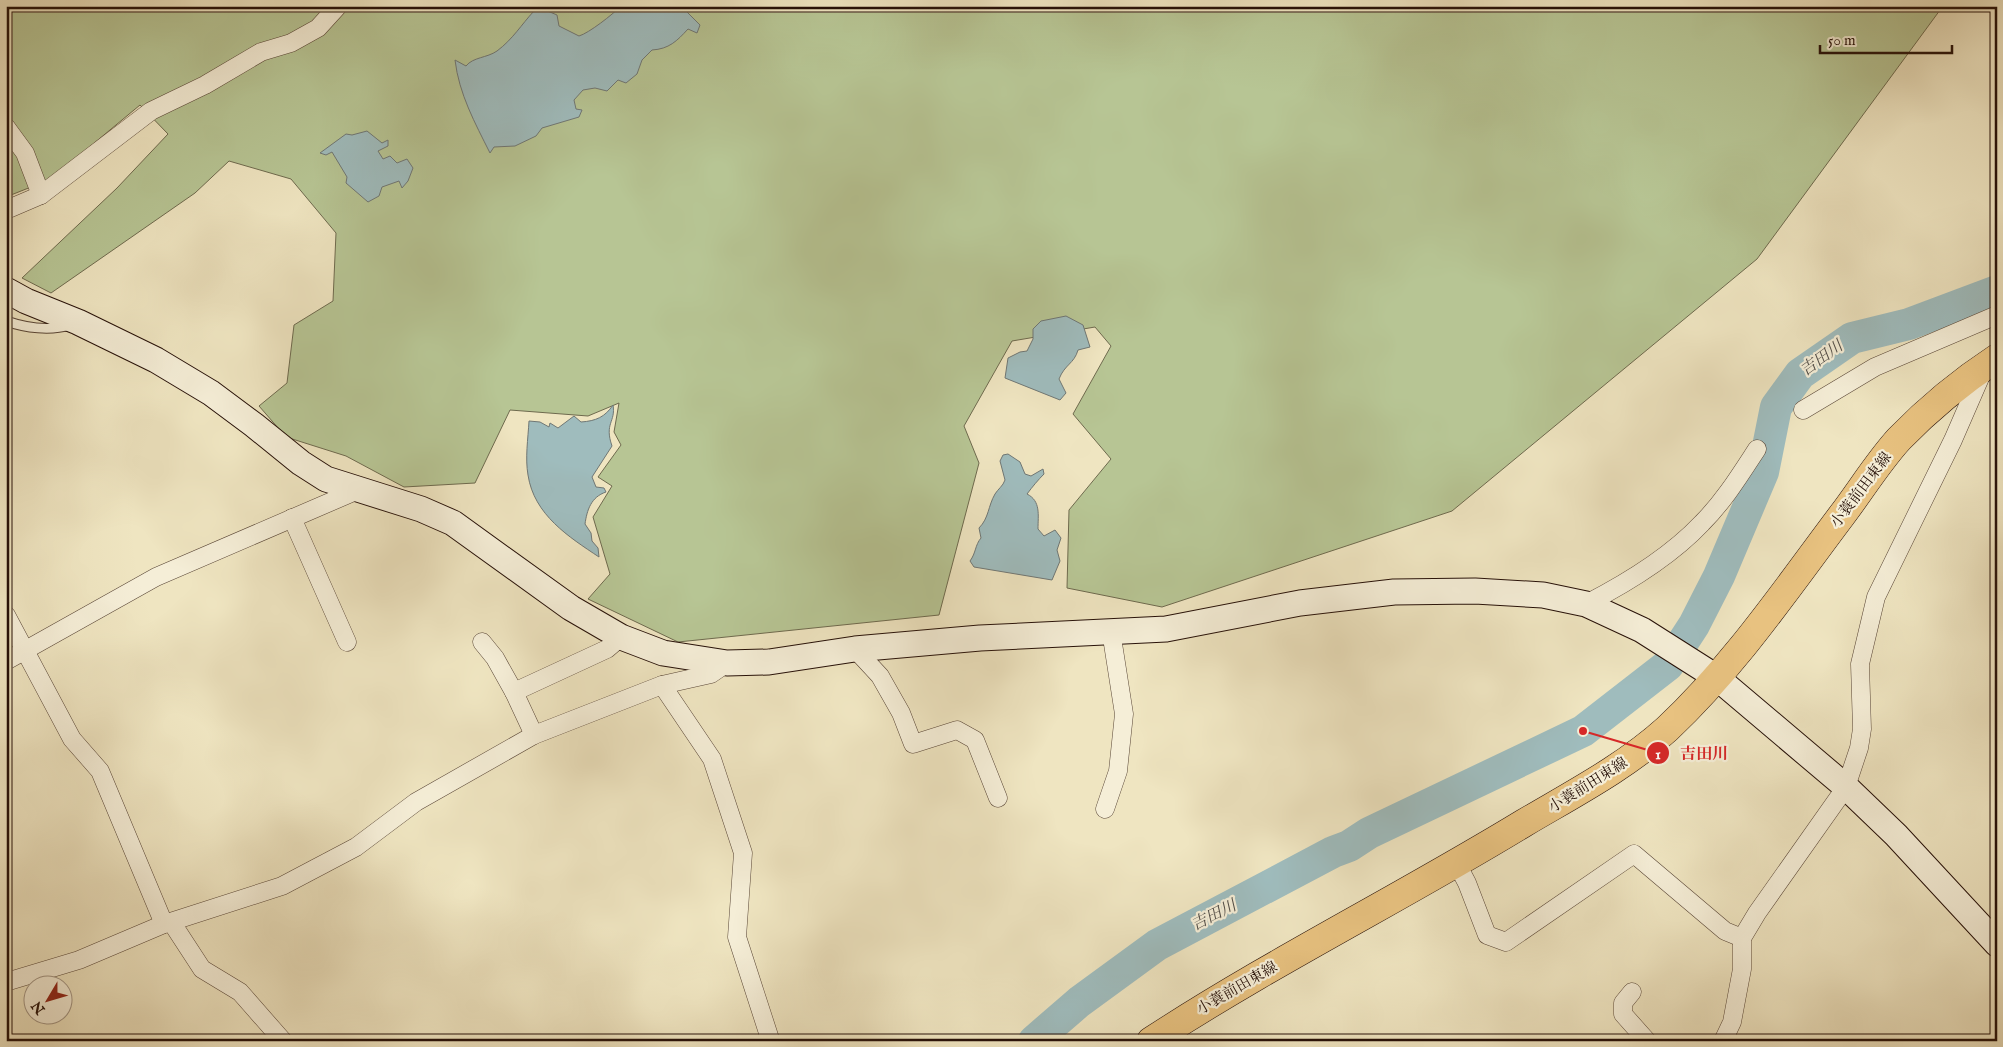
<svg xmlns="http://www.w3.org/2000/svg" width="2003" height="1047" viewBox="0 0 2003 1047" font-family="'IM FELL English','Noto Serif JP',serif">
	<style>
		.green { fill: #b7c594; stroke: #6e6a4e }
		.water { fill: #9fbcbd; stroke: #6f7775 }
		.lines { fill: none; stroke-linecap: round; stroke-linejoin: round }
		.river { stroke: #9fbcbd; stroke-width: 32 }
		.lane-casing { stroke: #584536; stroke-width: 11 }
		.street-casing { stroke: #584536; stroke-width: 19 }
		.secondary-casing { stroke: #261008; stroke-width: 27 }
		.primary-casing { stroke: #261008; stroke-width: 29 }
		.lane { stroke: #f5eed7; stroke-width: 9 }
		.street { stroke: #f5eed7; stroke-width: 18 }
		.secondary { stroke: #f5eed7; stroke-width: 25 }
		.primary { stroke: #e8c280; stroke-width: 28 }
		.labels { text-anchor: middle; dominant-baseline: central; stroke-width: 4.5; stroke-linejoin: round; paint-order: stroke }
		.street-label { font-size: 15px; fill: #261008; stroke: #f5eed7 }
		.water-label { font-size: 16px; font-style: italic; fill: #504c47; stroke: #f5eed7 }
		.leader { fill: none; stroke: #d62828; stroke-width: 2 }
		.callout-dot { fill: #d62828; stroke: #f5eed7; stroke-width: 2 }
		.mark-label { font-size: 15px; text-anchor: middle; font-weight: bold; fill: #fff }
		.callout-label { font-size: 16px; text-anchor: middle; font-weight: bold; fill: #d62828; stroke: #f5eed7; stroke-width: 4.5; stroke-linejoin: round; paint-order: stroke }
	</style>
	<rect width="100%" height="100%" fill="#efe5c1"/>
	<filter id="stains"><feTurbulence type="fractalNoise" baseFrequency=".004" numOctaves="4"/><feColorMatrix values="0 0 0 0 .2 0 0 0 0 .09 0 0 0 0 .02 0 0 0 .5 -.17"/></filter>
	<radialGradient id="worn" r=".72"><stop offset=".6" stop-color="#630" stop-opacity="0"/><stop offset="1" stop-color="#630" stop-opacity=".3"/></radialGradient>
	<!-- green -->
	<polygon class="green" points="6,6 1943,6 1757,259 1452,511 1162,607 1067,588 1069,510 1111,459 1073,414 1111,346 1095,327 1012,341 964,426 979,463 939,615 678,642 588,599 610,574 593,517 612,486 598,477 621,445 614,432 619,403 588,416 510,410 475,483 404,487 346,456 286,437 259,406 287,383 294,325 333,301 336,233 291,179 229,161 195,193 51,293 22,278 117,188 168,134 140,105 51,179 6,197"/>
	<!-- water -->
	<g class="water">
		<path d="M 621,6 L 681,6 L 700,25 L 697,33 L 688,29 C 677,41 669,49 652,50 L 642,60 L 637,74 L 626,83 L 618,80 L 607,91 L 595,88 L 583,90 L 574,100 L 576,109 L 582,110 L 579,117 L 542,128 L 536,136 L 515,146 L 494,147 L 490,153 C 475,123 459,94 455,60 L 466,66 C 473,57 487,58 497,51 C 513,39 521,25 534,11 L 543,9 L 557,15 L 559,26 L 579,36 C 589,33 612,15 621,6 Z"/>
		<polygon points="367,131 382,143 388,140 388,146 378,151 383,159 390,156 397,163 407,159 413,168 408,181 402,188 399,181 382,187 379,196 368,202 346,183 347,177 332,152 326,155 320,153 346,134 352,135"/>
		<path d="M 1066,316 L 1083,325 L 1090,347 L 1078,350 C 1074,364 1065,364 1059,379 L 1066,393 L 1060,400 L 1005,378 L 1008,358 L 1020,352 L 1027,351 L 1033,339 L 1033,329 L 1041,321 Z"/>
		<path d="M 613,405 C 616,422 604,423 612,446 L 592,477 L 596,487 L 604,488 L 606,492 C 591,497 587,510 585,524 L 591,533 L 592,541 L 598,548 L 599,557 C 569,537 534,515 528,475 C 525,458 528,439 529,421 L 540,422 L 549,427 L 550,423 L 558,428 L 574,416 L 581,422 C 596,421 605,417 613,405 Z"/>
		<path d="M 1008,454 L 1020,462 L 1025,474 L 1031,476 L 1043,469 L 1044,474 C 1038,480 1033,486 1027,494 C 1041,501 1038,515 1038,529 L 1044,536 L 1055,530 L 1061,538 L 1057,550 L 1060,561 L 1052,580 L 974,567 L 970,561 C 976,553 975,545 981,538 L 979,528 C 989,518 988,506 995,494 C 998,489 1003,486 1005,480 L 1000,461 L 1003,455 Z"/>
	</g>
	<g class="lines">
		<!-- river -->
		<polyline class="river" points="1034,1041 1079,1002 1157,945 1333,852 1349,846 1369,833 1583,731 1668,665 1694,625 1719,576 1763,472 1776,407 1800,374 1852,338 1909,324 1997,291"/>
		<!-- lane casing -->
		<g class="lane-casing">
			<path id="lane" d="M 6,321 C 26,328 50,331 70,325"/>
		</g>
		<!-- street casing -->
		<g class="street-casing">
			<g id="street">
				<polyline points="6,127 25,153 41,195"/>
				<polyline points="6,210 41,195 151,111 205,85 261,52 291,43 318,28 338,6"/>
				<polyline points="1803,410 1875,367 1997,315"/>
				<polyline points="292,518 347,642"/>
				<path d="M 1586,604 C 1627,583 1670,557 1702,523 C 1724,501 1740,475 1757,449"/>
				<polyline points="6,615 72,739 100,771 164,924"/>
				<polyline points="482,642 495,658 514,692"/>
				<polyline points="855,649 880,676 901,713 913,744 957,730 975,740 998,798"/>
				<polyline points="6,661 156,577 358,490"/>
				<polyline points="662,685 712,759 743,853 737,937 770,1039"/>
				<polyline points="534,735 514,692 607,649 621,637"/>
				<polyline points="1105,809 1118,771 1124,714 1111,631"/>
				<polyline points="1457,864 1467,883 1487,935 1506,942 1634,854 1725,931 1742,938"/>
				<polyline points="172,923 202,969 240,992 283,1041"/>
				<polyline points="6,982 79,960 164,924 282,886 356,847 416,802 534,735 662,685 711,674 727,663"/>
				<polyline points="1632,992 1623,1003 1623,1014 1647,1041"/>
				<polyline points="1723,1041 1732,1022 1742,969 1742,938 1757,913 1846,787 1859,748 1862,729 1860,664 1876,597 1953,440 1983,371"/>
			</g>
		</g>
		<!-- secondary casing -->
		<g class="secondary-casing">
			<polyline id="secondary" points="6,290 26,301 78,322 156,360 211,393 254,425 301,463 326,479 421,509 453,523 571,608 621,637 663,653 727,663 769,662 855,649 980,638 1166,629 1300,603 1394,592 1475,591 1543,595 1586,604 1642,630 1716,677 1846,787 1896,835 1997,944"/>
		</g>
		<!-- primary casing -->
		<g class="primary-casing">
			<path id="primary" d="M 1151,1041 C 1272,962 1401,898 1524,823 C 1573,794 1625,767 1667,729 C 1735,665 1787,588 1842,515 C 1861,490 1878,462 1899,439 C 1928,409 1962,381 1997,358"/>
		</g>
		<!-- lane -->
		<use href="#lane" class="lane"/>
		<!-- street -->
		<use href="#street" class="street"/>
		<!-- secondary -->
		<use href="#secondary" class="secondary"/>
		<!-- primary -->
		<use href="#primary" class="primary"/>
	</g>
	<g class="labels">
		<!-- street labels -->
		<g class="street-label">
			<text transform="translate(1861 490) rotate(-53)">小蓑前田東線</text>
			<text transform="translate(1588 785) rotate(-32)">小蓑前田東線</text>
			<text transform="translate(1237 988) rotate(-30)">小蓑前田東線</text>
		</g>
		<!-- water labels -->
		<g class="water-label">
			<text transform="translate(1822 359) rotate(-36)">吉田川</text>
			<text transform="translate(1214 916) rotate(-27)">吉田川</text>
		</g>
	</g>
	<!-- callouts -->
	<path class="leader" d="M1583 731L1658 753"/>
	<g class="callout-dot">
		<circle cx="1583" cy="731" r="5"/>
		<circle cx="1658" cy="753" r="12"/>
	</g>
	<g class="mark-label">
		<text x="1658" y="759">1</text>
	</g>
	<g class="callout-label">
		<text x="1704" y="759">吉田川</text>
	</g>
	<!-- margin -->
	<rect width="2003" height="1047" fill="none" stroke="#efe5c1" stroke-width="25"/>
	<rect x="8" y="8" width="1988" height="1032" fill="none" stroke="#261008" stroke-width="2.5"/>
	<rect x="12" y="12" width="1978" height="1022" fill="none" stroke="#261008"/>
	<!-- north arrow -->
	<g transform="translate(48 1000) rotate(232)"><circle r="24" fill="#f5eed7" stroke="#a29584"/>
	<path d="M0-4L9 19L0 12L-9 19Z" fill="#8f2418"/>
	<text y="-8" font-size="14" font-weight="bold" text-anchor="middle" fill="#261008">N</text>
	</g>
	<!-- scale -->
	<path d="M1820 45v8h132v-8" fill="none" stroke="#261008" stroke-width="2.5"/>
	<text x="1828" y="45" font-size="15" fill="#261008" stroke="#f5eed7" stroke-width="4" paint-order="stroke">50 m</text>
	<rect width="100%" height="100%" filter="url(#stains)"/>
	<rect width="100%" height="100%" fill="url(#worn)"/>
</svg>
